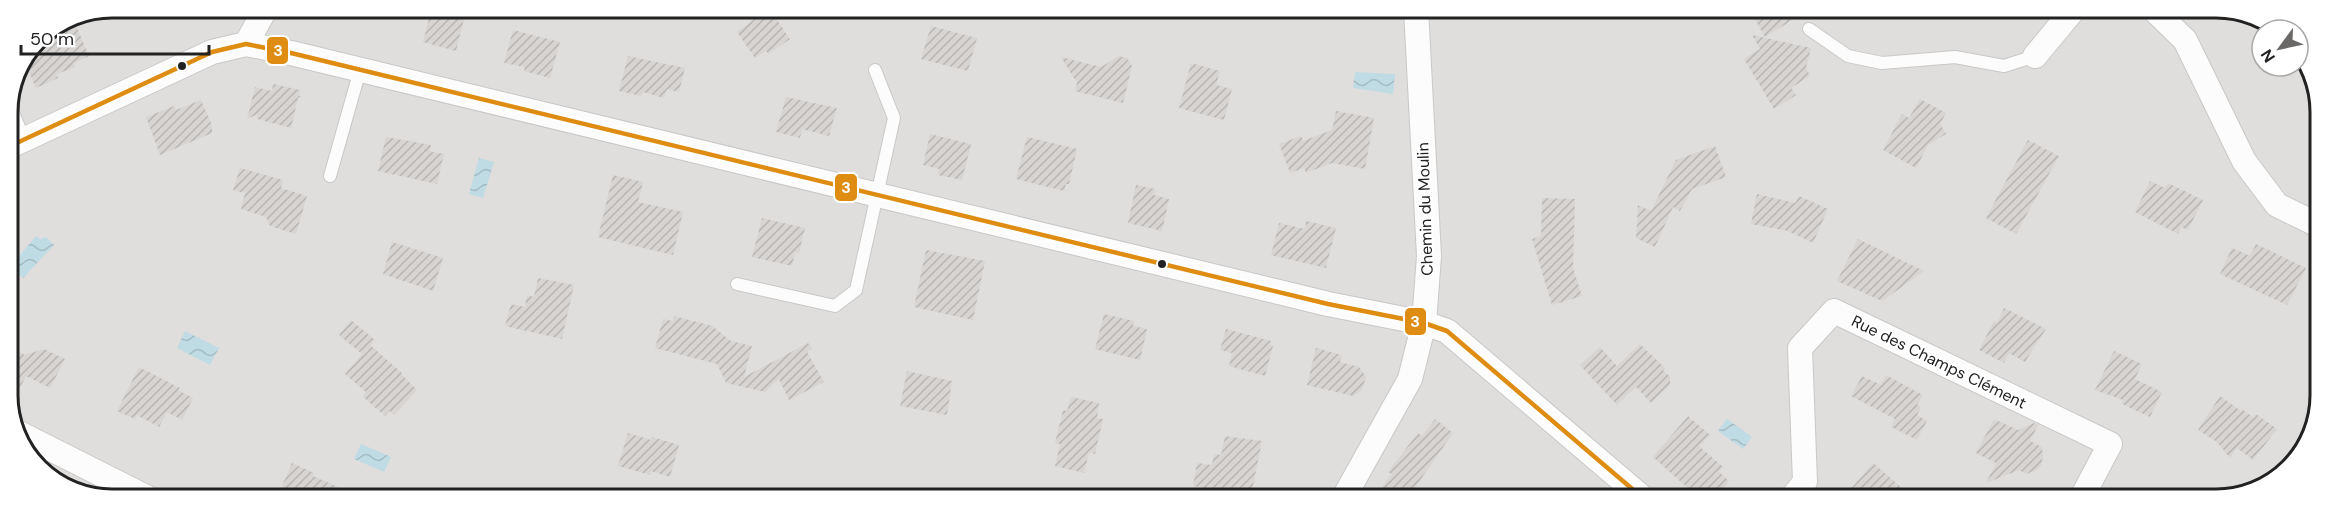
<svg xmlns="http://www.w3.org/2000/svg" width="2328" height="507" viewBox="0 0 2328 507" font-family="'DM Sans',sans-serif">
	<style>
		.residential { fill: #dfdedc }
		.water { fill: url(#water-waves) }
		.building { fill: url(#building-hatch) }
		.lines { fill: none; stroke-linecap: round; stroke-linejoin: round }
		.lane-casing { stroke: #c9c8c7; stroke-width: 14 }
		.street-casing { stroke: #c9c8c7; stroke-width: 26 }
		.lane { stroke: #fdfcfc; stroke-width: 12 }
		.street { stroke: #fdfcfc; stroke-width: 24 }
		.bus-1-casing { stroke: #fff; stroke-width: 9 }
		.bus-1 { stroke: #de8c12; stroke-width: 4.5 }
		.bus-dot { fill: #222; stroke: #fff; stroke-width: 2 }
		.labels { text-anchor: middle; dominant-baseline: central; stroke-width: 4.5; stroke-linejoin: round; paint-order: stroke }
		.street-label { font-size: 16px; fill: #222; stroke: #fff }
		.rim { fill: none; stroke: #222; stroke-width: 3 }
		.line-badge { stroke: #fff; stroke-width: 2 }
		.badge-label { font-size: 16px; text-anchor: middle; font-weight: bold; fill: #fff }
	</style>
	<defs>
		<pattern id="water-waves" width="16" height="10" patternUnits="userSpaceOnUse" patternTransform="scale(1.5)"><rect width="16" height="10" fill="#bfdbe3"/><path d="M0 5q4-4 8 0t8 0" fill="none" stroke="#a4bcc2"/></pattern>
		<pattern id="building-hatch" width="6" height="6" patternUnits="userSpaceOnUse" patternTransform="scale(1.5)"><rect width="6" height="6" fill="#d7d4d2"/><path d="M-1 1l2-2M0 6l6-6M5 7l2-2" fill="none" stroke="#b8b6b4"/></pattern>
	</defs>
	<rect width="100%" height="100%" fill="#f0eeeb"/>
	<!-- residential -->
	<polygon class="residential" points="112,8 2236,9 2275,30 2262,30 2262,66 2298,66 2298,54 2318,91 2319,415 2285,474 2222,499 92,498 38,469 10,416 8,106 38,38 72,15"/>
	<!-- water -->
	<g class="water">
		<polygon points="1355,72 1395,74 1393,94 1353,88"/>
		<polygon points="479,158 494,162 483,198 469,194"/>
		<polygon points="36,236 40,239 46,237 54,245 23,278 10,267"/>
		<polygon points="185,331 219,348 210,365 177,348"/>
		<polygon points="1727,419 1752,437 1743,449 1718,431"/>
		<polygon points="361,444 391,457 384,472 354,459"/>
	</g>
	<!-- building -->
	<g class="building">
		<polygon points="769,8 790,39 769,54 766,51 755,58 737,32"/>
		<polygon points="1749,9 1810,9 1765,37"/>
		<polygon points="431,11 464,19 456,51 423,42"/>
		<polygon points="72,16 89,56 74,63 75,67 57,74 58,78 36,88 26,65 38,39 52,32 51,30"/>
		<polygon points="931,26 977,38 968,71 921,59"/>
		<polygon points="513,30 560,42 550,78 524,71 525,67 504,63"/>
		<polygon points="1752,35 1811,48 1806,68 1810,76 1791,88 1796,95 1774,109 1744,59 1760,49"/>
		<polygon points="628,56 685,68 679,92 667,89 664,98 643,92 641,96 619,91"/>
		<polygon points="1119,56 1127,58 1132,66 1123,103 1075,91 1077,83 1061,57 1101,67"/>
		<polygon points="1191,63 1220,71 1216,85 1232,89 1224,120 1179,108"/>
		<polygon points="273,84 300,90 299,96 301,96 298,98 291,128 257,119 258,114 247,119 255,87 272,91"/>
		<polygon points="786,97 837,108 829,136 802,129 800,138 776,132"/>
		<polygon points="1920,99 1946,113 1940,124 1946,134 1928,145 1916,168 1883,150 1902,114 1909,118"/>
		<polygon points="201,100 212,125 212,133 160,155 146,117 174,106 176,110"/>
		<polygon points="1336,111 1374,118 1365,169 1332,163 1306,173 1304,168 1290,173 1279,144 1301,136 1303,141 1332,130"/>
		<polygon points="930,134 971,144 962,180 938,175 939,169 923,165"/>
		<polygon points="386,137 431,145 429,151 444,154 437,184 378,171"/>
		<polygon points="1027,137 1077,149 1069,184 1066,184 1064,191 1016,179"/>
		<polygon points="2028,140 2059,156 2016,234 1986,218"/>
		<polygon points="1715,146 1726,177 1692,189 1680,211 1673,207 1655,247 1636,238 1638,205 1651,211 1676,160"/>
		<polygon points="240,168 283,180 281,188 307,196 296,234 270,226 266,217 241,209 245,193 233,190"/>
		<polygon points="613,175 643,182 638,202 683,212 673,255 598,237"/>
		<polygon points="2150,181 2165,188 2168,183 2203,200 2188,230 2181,227 2178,234 2135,212"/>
		<polygon points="1136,185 1155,189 1154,195 1169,199 1162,231 1128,223"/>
		<polygon points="1757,194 1795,203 1799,196 1828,209 1813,243 1788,231 1751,224"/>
		<polygon points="1542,198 1575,199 1573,268 1582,296 1552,305 1532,239 1541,236"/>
		<polygon points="762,218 805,228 799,253 795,252 792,266 752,257"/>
		<polygon points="1306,221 1336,228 1326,268 1271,255 1279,223 1305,229"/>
		<polygon points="1858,239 1924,271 1882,301 1837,281"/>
		<polygon points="392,242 443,258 433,291 383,274"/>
		<polygon points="2256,244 2306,268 2287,305 2220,274 2232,248 2250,256"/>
		<polygon points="926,250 985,261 973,320 914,307"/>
		<polygon points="538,278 574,285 562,339 505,326 511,304 525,307 527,295 534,297"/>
		<polygon points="2004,308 2046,329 2025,362 2009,353 2004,363 1979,350 1994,321 1997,323"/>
		<polygon points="1104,314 1134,321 1133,326 1147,329 1140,360 1095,349"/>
		<polygon points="674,316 712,326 731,341 752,346 744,377 808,343 812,348 807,352 824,382 789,400 779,379 765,392 726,383 717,364 655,348 663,319 673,321"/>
		<polygon points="351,320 375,340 370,345 402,373 401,374 417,390 394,415 389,411 385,416 370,403 363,397 366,392 345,374 362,354 339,335"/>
		<polygon points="1226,329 1271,341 1270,345 1273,346 1265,376 1229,366 1232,353 1220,350"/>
		<polygon points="1640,344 1665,368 1663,370 1670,377 1670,385 1651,403 1636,387 1617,405 1580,365 1600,347 1617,366"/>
		<polygon points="9,347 25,355 44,349 65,359 50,388 26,376 10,407"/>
		<polygon points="1316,348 1342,355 1340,362 1359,367 1366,377 1362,390 1353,396 1307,385"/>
		<polygon points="2114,351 2142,364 2135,379 2162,392 2150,417 2122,404 2123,400 2095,390"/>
		<polygon points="139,367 180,388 178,390 193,398 182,420 167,412 159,427 137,415 135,419 117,411"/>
		<polygon points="907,371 952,381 947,415 900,406"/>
		<polygon points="1886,375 1923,395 1917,405 1921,407 1917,415 1927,421 1917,440 1891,427 1895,419 1851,396 1862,376 1881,385"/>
		<polygon points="2220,396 2241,411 2242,409 2254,418 2256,414 2277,429 2253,460 2237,448 2230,458 2217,442 2198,430"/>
		<polygon points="1071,397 1099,403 1097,418 1103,419 1095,454 1089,452 1084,473 1055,466 1060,444 1055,443 1063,410 1067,411"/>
		<polygon points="1688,416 1710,435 1699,446 1723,467 1719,472 1729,481 1714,499 1700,499 1653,457"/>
		<polygon points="1435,419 1453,433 1407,499 1373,499 1392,474 1388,472 1418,433 1422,436"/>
		<polygon points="1994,419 2018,430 2034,423 2038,425 2030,441 2042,447 2043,456 2041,466 2035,471 2026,474 2019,470 1986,483 1996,463 1976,453"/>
		<polygon points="628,433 651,440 652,437 679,445 670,477 651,471 650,475 618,466"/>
		<polygon points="1225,436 1262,441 1251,496 1193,486 1197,463 1212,465 1214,454 1221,455"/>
		<polygon points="292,463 314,473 313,476 363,498 277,498"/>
		<polygon points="1873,463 1901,487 1891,499 1842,499"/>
	</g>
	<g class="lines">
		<!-- lane casing -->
		<g class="lane-casing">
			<g id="lane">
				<polyline points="1809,29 1848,56 1882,63 1955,57 2004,66 2035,56"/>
				<polyline points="9,103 24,139"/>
				<polyline points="330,176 360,70"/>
				<polyline points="737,284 835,306 856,290 894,118 875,70"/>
			</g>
		</g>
		<!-- street casing -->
		<g class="street-casing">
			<g id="street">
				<polyline points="2153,9 2185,40 2244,161 2277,205 2318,225"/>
				<polyline points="246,44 266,8"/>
				<polyline points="2035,56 2074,9"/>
				<polyline points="8,147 212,52 246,44 291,53 1328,304 1424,323 1447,331 1644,499"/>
				<polyline points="19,433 148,498"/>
				<polyline points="1343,499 1410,379 1424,323 1429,256 1416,9"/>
				<polyline points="1791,499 1805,482 1800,348 1834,311 2110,444 2081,499"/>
			</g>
		</g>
		<!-- lane -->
		<use href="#lane" class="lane"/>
		<!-- street -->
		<use href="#street" class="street"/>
		<!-- bus-1 casing -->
		<g class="bus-1-casing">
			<polyline id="bus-1" points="8,147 212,52 246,44 291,53 1328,304 1424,323 1447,331 1644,499"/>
		</g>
		<!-- bus-1 -->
		<use href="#bus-1" class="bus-1"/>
	</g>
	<!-- markers -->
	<g class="bus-dot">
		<circle cx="182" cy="66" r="5"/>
		<circle cx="1162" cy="264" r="5"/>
	</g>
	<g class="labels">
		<!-- street labels -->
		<g class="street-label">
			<text transform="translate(1425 209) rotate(-92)">Chemin du Moulin</text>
			<text transform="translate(1939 362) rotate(26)">Rue des Champs Clément</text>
		</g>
	</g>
	<!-- crop -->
	<path d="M0 0H2328V507H0ZM112 18H2216A94 94 0 0 1 2310 112V395A94 94 0 0 1 2216 489H112A94 94 0 0 1 18 395V112A94 94 0 0 1 112 18Z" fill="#fff" fill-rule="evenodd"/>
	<path class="rim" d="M112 18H2216A94 94 0 0 1 2310 112V395A94 94 0 0 1 2216 489H112A94 94 0 0 1 18 395V112A94 94 0 0 1 112 18Z"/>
	<g class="line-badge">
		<rect x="266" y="36" width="23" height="29" rx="6" fill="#de8c12"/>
		<rect x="834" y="173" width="24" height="29" rx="6" fill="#de8c12"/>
		<rect x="1404" y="307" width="23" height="29" rx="6" fill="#de8c12"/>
	</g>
	<g class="badge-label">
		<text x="278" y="56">3</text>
		<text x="846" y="193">3</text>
		<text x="1415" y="327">3</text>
	</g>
	<!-- north arrow -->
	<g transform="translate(2280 48) rotate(237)"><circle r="28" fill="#ffffff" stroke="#a7a7a7" stroke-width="1.5"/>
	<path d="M0-4.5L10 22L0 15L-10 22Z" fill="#6a6968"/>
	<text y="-9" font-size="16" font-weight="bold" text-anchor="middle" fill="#222222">N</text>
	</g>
	<!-- scale -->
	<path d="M21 45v9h188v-9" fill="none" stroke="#222222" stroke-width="3"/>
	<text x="30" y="45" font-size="18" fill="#222222" stroke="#ffffff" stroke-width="4.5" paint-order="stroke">50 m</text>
</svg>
